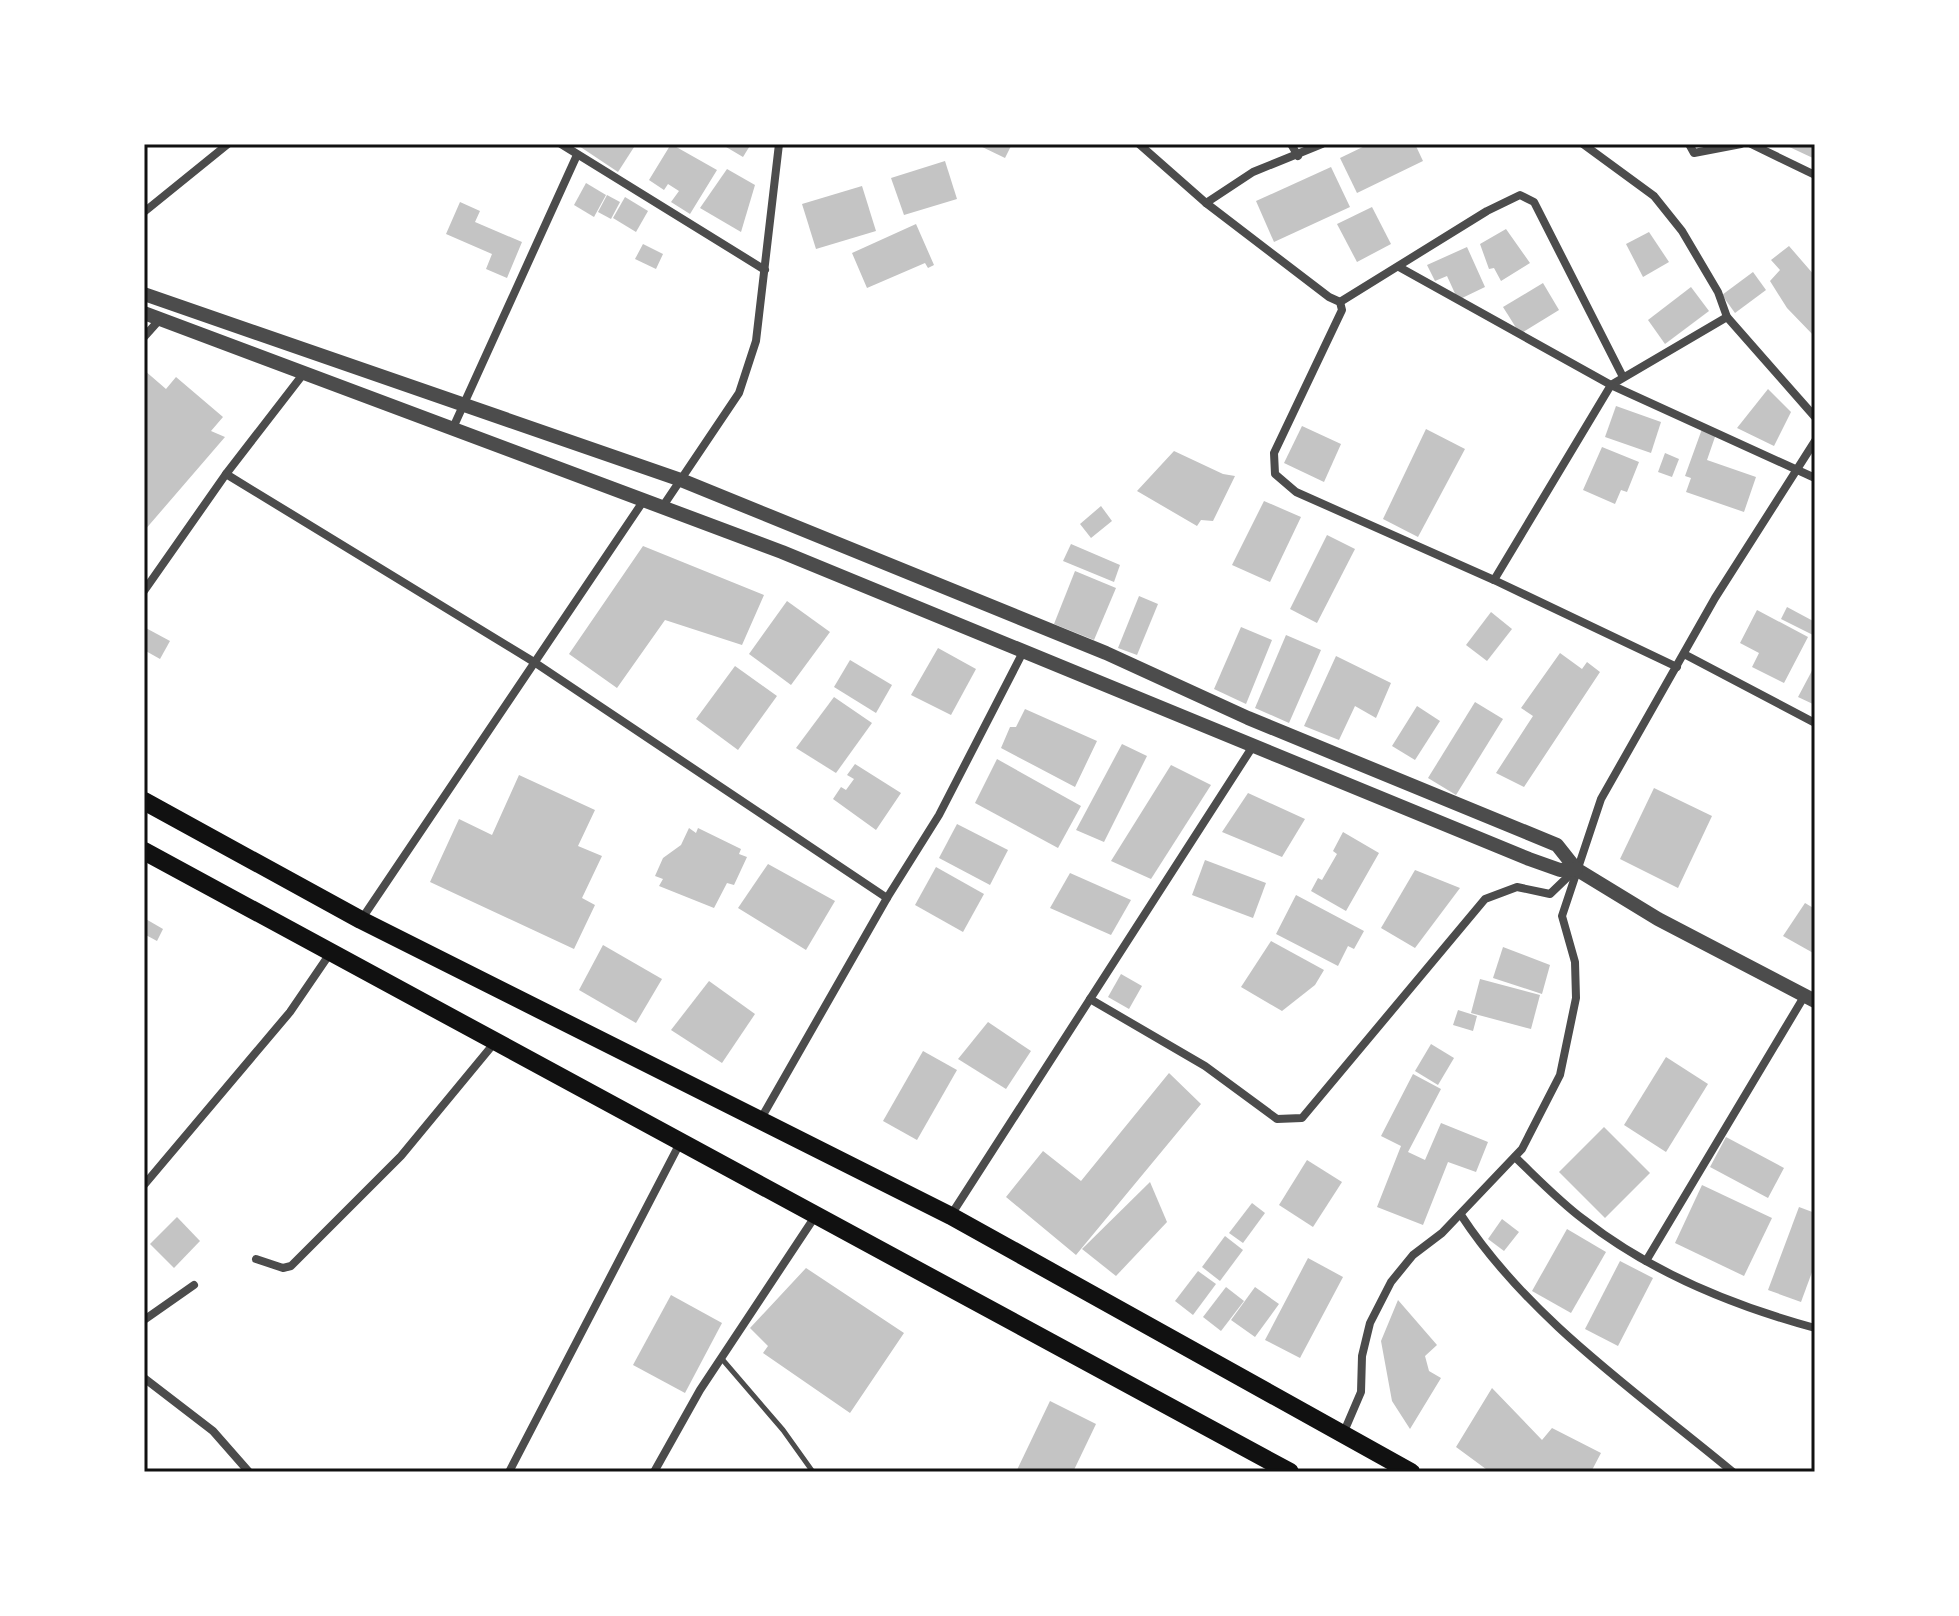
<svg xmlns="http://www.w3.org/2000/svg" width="1959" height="1616" viewBox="0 0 1959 1616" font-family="Arial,sans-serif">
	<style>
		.building { fill: #c4c4c4 }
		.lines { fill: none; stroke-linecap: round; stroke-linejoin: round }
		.service { stroke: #4c4c4c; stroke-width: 5 }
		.minor { stroke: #4c4c4c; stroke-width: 8 }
		.tertiary { stroke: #4c4c4c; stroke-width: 14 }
		.trunk { stroke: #111; stroke-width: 18 }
		.neatline { fill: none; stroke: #111; stroke-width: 3 }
	</style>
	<rect width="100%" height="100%" fill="#fff"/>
	<!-- building -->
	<g class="building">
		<polygon points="576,144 636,144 618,172"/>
		<polygon points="671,144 717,170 690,214 671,202 679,191 668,184 664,190 649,180"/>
		<polygon points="721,144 751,144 743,157"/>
		<polygon points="976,144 1012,144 1005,158"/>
		<polygon points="1369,144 1415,144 1423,161 1357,193 1340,158"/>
		<polygon points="1783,144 1815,144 1815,159"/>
		<polygon points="945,161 957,199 904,215 891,178"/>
		<polygon points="1331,167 1350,207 1274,242 1256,201"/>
		<polygon points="727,169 755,185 741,232 700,208"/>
		<polygon points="586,183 606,195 594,217 574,205"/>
		<polygon points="862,186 876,231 816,249 802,204"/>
		<polygon points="607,195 620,202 611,219 598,212"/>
		<polygon points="625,197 648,211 636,232 613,218"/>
		<polygon points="460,202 480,211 475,222 522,242 507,278 486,269 492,254 446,234"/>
		<polygon points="1372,207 1391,244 1357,262 1337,224"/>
		<polygon points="916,224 934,265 928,268 925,263 867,288 852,253"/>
		<polygon points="1506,229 1530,263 1501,281 1494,268 1489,269 1480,244"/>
		<polygon points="1649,232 1669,262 1643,277 1626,244"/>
		<polygon points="643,244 663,254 656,269 635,259"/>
		<polygon points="1789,246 1815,276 1815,337 1787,308 1770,281 1780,270 1771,260"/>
		<polygon points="1467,247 1485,287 1458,300 1447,276 1435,281 1427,265"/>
		<polygon points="1753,272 1766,290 1735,313 1722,295"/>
		<polygon points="1543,283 1559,310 1520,334 1503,307"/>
		<polygon points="1691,287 1709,311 1665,344 1648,320"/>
		<polygon points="144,370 166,389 176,377 223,417 211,431 225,437 144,531"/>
		<polygon points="1768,389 1791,412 1774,446 1737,428"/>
		<polygon points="1616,406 1661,422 1651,453 1605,437"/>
		<polygon points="1302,426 1341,444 1324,482 1284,463"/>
		<polygon points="1426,429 1465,449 1418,537 1383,519"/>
		<polygon points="1702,429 1716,434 1707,460 1756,477 1744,512 1686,492 1691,478 1685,476"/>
		<polygon points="1602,447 1639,462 1627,492 1621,490 1615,504 1583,490"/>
		<polygon points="1174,451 1223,474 1235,476 1213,521 1201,520 1197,526 1137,491"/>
		<polygon points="1665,453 1679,459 1672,477 1658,472"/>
		<polygon points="1264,501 1301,517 1270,582 1232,565"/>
		<polygon points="1101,506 1112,521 1091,538 1080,524"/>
		<polygon points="1327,535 1355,549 1317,623 1290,609"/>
		<polygon points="1071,544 1120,565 1114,582 1063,561"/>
		<polygon points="643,546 764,595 742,645 665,620 617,688 569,654"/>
		<polygon points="1075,571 1116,588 1094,640 1054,624"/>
		<polygon points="1139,596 1158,604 1137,655 1118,648"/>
		<polygon points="787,601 830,632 791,685 749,654"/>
		<polygon points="1787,607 1815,622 1813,635 1781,619"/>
		<polygon points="1757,610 1808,637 1784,683 1752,667 1759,653 1740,643"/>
		<polygon points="1491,612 1512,629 1487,661 1466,645"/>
		<polygon points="144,627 170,641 160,659 144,650"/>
		<polygon points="1241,627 1272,640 1246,704 1214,689"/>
		<polygon points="1286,635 1321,650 1289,723 1255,708"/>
		<polygon points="938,648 976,669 951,715 911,695"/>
		<polygon points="1560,653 1582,669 1587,662 1600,672 1524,787 1496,773 1533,716 1521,708"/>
		<polygon points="1336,656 1391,683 1376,718 1355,706 1339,740 1304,726"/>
		<polygon points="850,660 892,685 876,713 834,687"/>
		<polygon points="1815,665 1815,705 1798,697"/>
		<polygon points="735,666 777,696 738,750 696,719"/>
		<polygon points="834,697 872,723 836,773 796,748"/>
		<polygon points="1475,702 1503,719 1456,795 1428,778"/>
		<polygon points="1417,706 1440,721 1415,760 1392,746"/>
		<polygon points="1025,709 1097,741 1075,787 1001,748 1010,727 1016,727"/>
		<polygon points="1122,744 1147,756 1104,842 1076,830"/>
		<polygon points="997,759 1081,806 1058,848 975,803"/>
		<polygon points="855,764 901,793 876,830 833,799 841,787 846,790 854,779 847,775"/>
		<polygon points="1171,765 1211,785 1151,879 1111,861"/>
		<polygon points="519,775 595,810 578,846 602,856 582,898 595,905 574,949 430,882 459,819 492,835"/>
		<polygon points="1654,788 1712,816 1678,888 1620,859"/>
		<polygon points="1248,793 1305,819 1282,857 1222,832"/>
		<polygon points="957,824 1008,850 990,885 939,858"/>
		<polygon points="689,828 696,833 698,828 741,849 739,854 747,857 734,885 727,883 714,908 659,886 663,879 655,876 663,858 681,845"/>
		<polygon points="1343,832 1379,853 1346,911 1311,891 1318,878 1322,880 1337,854 1333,851"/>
		<polygon points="1205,860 1266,883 1253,918 1192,895"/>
		<polygon points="768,864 835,901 806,950 738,908"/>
		<polygon points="936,867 984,894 963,932 915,905"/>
		<polygon points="1415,870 1460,888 1415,948 1381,928"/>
		<polygon points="1070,873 1131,900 1111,935 1050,908"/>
		<polygon points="1296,895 1364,931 1354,949 1348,946 1338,966 1276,934"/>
		<polygon points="1805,903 1815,909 1815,954 1783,936"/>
		<polygon points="144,918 163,929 157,941 144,934"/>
		<polygon points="1271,941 1324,970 1315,985 1282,1011 1241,987"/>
		<polygon points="603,945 662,979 636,1023 579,990"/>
		<polygon points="1503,947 1550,965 1542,994 1493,978"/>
		<polygon points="1121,974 1142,986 1129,1009 1108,997"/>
		<polygon points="1480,979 1540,995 1531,1029 1471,1013"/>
		<polygon points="709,981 755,1014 722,1063 671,1030"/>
		<polygon points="1458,1010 1477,1016 1473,1031 1453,1025"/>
		<polygon points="988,1022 1031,1051 1006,1089 958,1059"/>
		<polygon points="1431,1044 1454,1058 1438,1085 1415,1071"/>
		<polygon points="923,1051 957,1070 917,1140 883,1121"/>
		<polygon points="1666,1057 1708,1084 1666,1152 1624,1125"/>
		<polygon points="1169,1073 1201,1104 1076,1255 1006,1197 1043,1151 1081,1181"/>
		<polygon points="1413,1074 1441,1089 1408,1152 1425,1160 1441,1123 1488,1142 1476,1172 1448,1162 1423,1225 1377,1207 1401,1146 1381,1136"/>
		<polygon points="1604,1127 1650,1173 1605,1218 1559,1172"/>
		<polygon points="1726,1137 1784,1168 1768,1198 1710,1167"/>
		<polygon points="1307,1160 1342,1182 1313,1227 1279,1205"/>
		<polygon points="1150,1182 1167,1222 1116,1276 1082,1249"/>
		<polygon points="1702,1185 1772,1218 1744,1276 1675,1243"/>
		<polygon points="1252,1203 1265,1213 1243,1243 1229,1233"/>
		<polygon points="1799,1207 1815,1213 1815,1264 1801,1302 1768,1290"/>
		<polygon points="177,1217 200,1241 174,1268 150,1244"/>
		<polygon points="1502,1219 1519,1232 1504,1251 1488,1239"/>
		<polygon points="1567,1229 1606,1252 1571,1313 1532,1291"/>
		<polygon points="1225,1236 1243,1250 1220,1281 1202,1267"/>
		<polygon points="1308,1258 1343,1277 1300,1358 1265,1340"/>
		<polygon points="1620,1261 1653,1278 1618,1346 1585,1329"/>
		<polygon points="806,1268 904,1333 850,1413 763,1353 768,1346 750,1328"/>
		<polygon points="1198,1271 1216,1284 1193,1315 1175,1301"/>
		<polygon points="1226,1287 1244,1301 1221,1331 1203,1317"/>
		<polygon points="1255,1287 1279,1304 1255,1337 1231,1320"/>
		<polygon points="671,1295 722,1323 685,1393 633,1365"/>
		<polygon points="1398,1300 1437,1345 1425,1356 1429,1371 1441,1378 1410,1429 1392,1401 1381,1341"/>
		<polygon points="1492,1388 1542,1440 1552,1428 1601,1453 1591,1472 1490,1472 1456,1447"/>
		<polygon points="1050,1401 1096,1424 1073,1472 1016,1472"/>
	</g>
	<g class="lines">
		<!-- service -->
		<polyline class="service" points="722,1359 783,1430 813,1472"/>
		<!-- minor -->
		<g class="minor">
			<polyline points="561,144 765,270"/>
			<polyline points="1139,144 1206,203 1329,297 1340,302 1342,310 1274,453 1275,474 1296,492 1494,580 1677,667"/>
			<polyline points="1291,144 1298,156"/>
			<polyline points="1583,144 1654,196 1682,231 1718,292 1727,317 1815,417"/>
			<polyline points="1689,144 1694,153 1741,144"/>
			<polyline points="1751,144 1815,175"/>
			<polyline points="1206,203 1253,172 1322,144"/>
			<polyline points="144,212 228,144"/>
			<polyline points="1399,267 1611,385 1815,478"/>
			<polyline points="1340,302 1487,211 1520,195 1534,202 1623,377"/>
			<polyline points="144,337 161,318"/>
			<polyline points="452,430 577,155"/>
			<polyline points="226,474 534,662 887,898"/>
			<polyline points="663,506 739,393 756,341 779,144"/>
			<polyline points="1494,580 1611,385 1727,317"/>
			<polyline points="144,591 226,474 304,373"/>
			<polyline points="1684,654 1815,723"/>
			<polyline points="361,920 644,500"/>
			<polyline points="1090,999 1205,1066 1277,1119 1302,1118 1485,899 1517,887 1550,894 1576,869"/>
			<polyline points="759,1122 887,898 939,815 1023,652"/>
			<path d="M 1515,1157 C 1537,1178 1559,1201 1583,1219 C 1650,1272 1734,1306 1815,1328"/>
			<polyline points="144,1185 290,1012 331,952"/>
			<polyline points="951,1215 1253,746"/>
			<path d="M 1461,1215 C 1529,1319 1638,1393 1733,1472"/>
			<polyline points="256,1259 283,1268 291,1266 401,1156 496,1041"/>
			<polyline points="1646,1261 1805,995"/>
			<polyline points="144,1320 194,1285"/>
			<polyline points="144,1378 213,1431 249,1472"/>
			<polyline points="1343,1434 1361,1392 1362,1356 1370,1323 1391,1282 1413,1255 1442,1233 1522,1149 1560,1075 1576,998 1575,962 1562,916 1601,799 1715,598 1815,441"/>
			<polyline points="509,1472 680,1143"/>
			<polyline points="654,1472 700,1390 816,1215"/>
		</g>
		<!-- tertiary -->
		<g class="tertiary">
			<polyline points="144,294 681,480 1106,653 1248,718 1557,845 1576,869 1658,919 1815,1001"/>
			<polyline points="144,313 782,552 1529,859 1560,870 1576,869"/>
		</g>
		<!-- trunk -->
		<g class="trunk">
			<polyline points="144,801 361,920 951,1216 1411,1472"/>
			<polyline points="144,851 1290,1472"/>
		</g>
	</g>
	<!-- border -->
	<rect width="1959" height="1616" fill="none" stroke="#ffffff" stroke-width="292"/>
	<rect x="146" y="146" width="1667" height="1324" class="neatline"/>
</svg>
